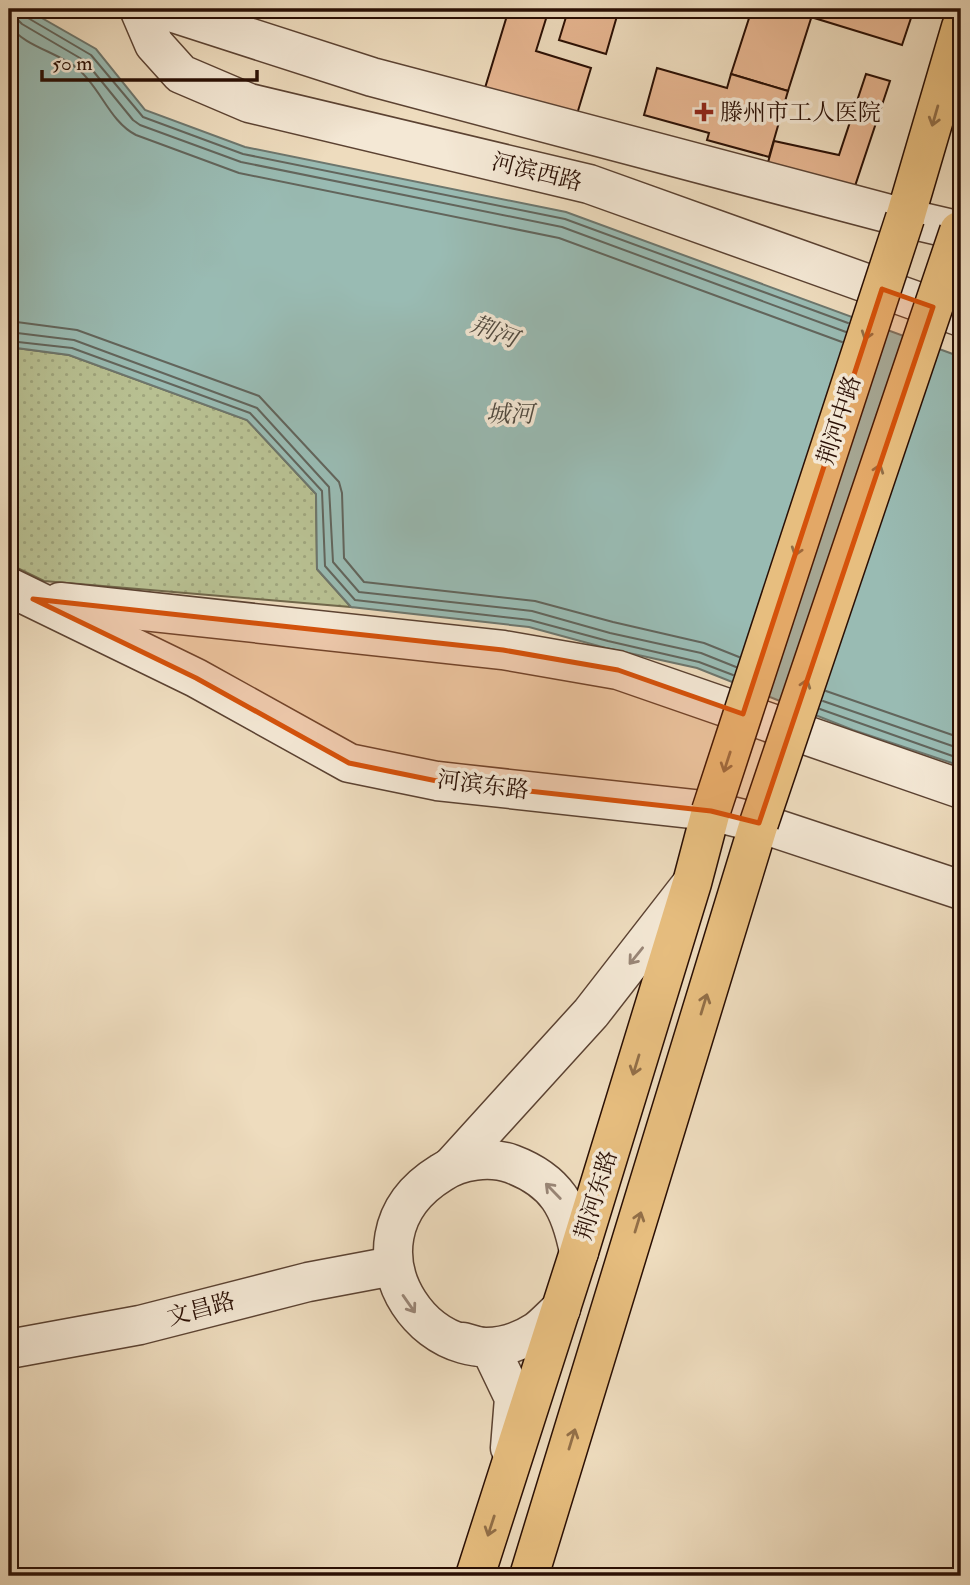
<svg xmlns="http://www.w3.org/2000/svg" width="970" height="1585" viewBox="0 0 970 1585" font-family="'IM FELL Double Pica','Noto Serif SC',serif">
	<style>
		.grass { fill: url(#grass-dots); stroke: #71684b; stroke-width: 2 }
		.water { fill: #99bbb3; stroke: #6d766d; stroke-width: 2 }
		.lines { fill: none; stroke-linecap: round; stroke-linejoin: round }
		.shore { stroke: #62655c; stroke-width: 2 }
		.building { fill: #e7b691; stroke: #2a0f04; stroke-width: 2 }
		.tertiary-casing { stroke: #5b4232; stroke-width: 41 }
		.primary-casing { stroke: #2a0f04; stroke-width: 41 }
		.tertiary { stroke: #f4e8d5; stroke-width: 38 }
		.primary { stroke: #e7be7f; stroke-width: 38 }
		.primary-bridge-casing { stroke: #2a0f04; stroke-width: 41; stroke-linecap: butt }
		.primary-bridge { stroke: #e7be7f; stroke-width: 38 }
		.oneway { stroke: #926f48 }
		.oneway2 { stroke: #998677 }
		.marked { fill: #d5520b; fill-opacity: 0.2; stroke: #d5520b; stroke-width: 5; stroke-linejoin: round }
		.poi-dot { fill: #8f2418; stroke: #f4e8d5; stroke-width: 2.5 }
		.labels { text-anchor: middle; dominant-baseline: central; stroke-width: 7; stroke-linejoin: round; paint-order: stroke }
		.poi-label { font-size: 23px; fill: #2a0f04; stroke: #f4e8d5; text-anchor: start }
		.street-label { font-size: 23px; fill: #2a0f04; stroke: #f4e8d5 }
		.water-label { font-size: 24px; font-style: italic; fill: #514b41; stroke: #f4e8d5 }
	</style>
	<defs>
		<pattern id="grass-dots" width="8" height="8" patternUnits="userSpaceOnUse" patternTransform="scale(1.75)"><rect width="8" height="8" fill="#b8c092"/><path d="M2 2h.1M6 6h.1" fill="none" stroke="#9ea47c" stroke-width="1.8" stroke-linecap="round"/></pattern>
	</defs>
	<rect width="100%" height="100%" fill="#eedcbe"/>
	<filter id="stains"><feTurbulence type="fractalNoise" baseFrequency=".00286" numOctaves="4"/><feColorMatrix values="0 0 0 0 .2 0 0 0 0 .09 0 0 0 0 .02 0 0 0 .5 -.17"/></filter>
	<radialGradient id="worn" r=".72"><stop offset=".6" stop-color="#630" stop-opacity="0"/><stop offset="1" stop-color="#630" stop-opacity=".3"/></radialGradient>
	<!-- grass -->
	<polygon class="grass" points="9,347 69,355 247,420 316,494 317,569 351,607 44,581 9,564"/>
	<!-- water -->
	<polygon class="water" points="9,9 26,9 96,49 145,110 245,147 566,212 961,357 961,766 853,730 697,668 606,648 529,627 351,607 317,569 316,494 247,420 69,355 9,347"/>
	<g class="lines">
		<!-- shore -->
		<g class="shore">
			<polyline points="15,9 16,18 22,24 85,61 133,120 140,125 241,162 562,227 846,332"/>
			<polyline points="24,9 28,18 91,55 143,117 243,154 565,219 848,323"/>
			<path d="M 9,25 C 25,47 58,52 78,69 C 100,87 110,122 136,135 L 239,173 L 559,238 L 842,342"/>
			<polyline points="9,321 77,330 259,396 339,482 342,493 344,558 364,582 535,601 613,622 704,643 739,657"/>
			<polyline points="9,332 74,340 257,408 329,487 333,562 359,592 532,611 610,633 701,653 736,667"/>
			<polyline points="9,341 72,348 250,413 322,491 325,566 355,600 530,620 608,641 699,662 733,675"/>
			<polyline points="826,691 961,738"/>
			<polyline points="823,701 961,749"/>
			<polyline points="820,709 961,759"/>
		</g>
	</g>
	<!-- building -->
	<g class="building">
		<polygon points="509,9 549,9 536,51 591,68 574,124 485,88"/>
		<polygon points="560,9 619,9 606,54 559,40 566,17 558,15"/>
		<polygon points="752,9 814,9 788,91 731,74"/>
		<polygon points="814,9 914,9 902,45 811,17"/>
		<polygon points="657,68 727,88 731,74 788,91 769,157 707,140 709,133 644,115"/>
		<polygon points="866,74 890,81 855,186 767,166 774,141 839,155"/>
	</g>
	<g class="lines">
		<!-- tertiary casing -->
		<g class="tertiary-casing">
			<g id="tertiary">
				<polyline points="139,9 154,44 181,74 249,103 589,184 961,317"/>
				<polyline points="161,9 372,77 905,218 961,231"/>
				<polyline points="9,587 196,678 349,763 437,781 711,811 759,823 961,890"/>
				<polyline points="60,602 503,650 618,670 961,789"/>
				<polyline points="451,1167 591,1013 689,887"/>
				<path d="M 561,1309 C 553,1316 545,1325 537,1331 C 435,1397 329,1242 441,1173 C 460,1160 490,1156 512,1164 C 557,1181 570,1207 579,1252"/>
				<polyline points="463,1342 491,1350 514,1398 510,1448"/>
				<polyline points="9,1349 140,1325 308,1282 393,1266"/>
			</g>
		</g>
		<!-- primary casing -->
		<g class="primary-casing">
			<g id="primary">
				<polyline points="905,218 961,27"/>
				<polyline points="475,1576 579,1252 692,883 711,811"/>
				<polyline points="529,1576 759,823"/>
			</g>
		</g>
		<!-- tertiary -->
		<use href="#tertiary" class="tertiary"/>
		<!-- primary -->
		<use href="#primary" class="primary"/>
		<!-- primary-bridge casing -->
		<g class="primary-bridge-casing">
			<g id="primary-bridge">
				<polyline points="711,811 905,218"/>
				<polyline points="759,823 959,231"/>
			</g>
		</g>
		<!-- primary-bridge -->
		<use href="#primary-bridge" class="primary-bridge"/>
	</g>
	<!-- one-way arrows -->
	<defs><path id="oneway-shaft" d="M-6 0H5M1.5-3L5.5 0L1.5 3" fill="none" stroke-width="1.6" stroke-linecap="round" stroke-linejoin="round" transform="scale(1.75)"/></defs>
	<g class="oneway">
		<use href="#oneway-shaft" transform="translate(935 116) rotate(106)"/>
		<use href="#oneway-shaft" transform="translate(868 330) rotate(108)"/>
		<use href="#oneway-shaft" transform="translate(877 474) rotate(-71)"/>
		<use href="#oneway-shaft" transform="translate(798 546) rotate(108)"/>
		<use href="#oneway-shaft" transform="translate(804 689) rotate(-71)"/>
		<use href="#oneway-shaft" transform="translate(727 762) rotate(108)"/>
		<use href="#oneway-shaft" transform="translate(704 1004) rotate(-73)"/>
		<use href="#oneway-shaft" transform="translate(636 1065) rotate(107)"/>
		<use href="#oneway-shaft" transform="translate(638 1222) rotate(-73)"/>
		<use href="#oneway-shaft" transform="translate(572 1439) rotate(-73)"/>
		<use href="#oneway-shaft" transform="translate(491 1526) rotate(108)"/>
	</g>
	<g class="oneway2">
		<use href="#oneway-shaft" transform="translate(636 956) rotate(129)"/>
		<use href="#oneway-shaft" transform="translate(553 1191) rotate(-134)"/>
		<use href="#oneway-shaft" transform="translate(409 1304) rotate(55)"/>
	</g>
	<!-- marked area -->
	<path class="marked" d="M 882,289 L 933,307 L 759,823 L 711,811 L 437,781 L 349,763 L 196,678 L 33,599 L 503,650 L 618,670 L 743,714 Z"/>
	<!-- markers -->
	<path class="poi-dot" d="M700.5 101.5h7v7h7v7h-7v7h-7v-7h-7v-7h7z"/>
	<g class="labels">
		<!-- poi labels -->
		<g class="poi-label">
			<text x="720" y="112">滕州市工人医院</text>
		</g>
		<!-- street labels -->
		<g class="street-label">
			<text transform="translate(537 172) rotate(14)">河滨西路</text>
			<text transform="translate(839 420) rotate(-72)">荆河中路</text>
			<text transform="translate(483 785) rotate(7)">河滨东路</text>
			<text transform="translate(596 1195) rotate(-73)">荆河东路</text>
			<text transform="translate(201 1309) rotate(-15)">文昌路</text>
		</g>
		<!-- water labels -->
		<g class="water-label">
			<text transform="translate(494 332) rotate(21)">荆河</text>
			<text x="510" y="414">城河</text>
		</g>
	</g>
	<!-- margin -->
	<rect width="970" height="1585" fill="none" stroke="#eedcbe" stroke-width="35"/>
	<rect x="10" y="10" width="949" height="1564" fill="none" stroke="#2a0f04" stroke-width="3.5"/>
	<rect x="18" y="18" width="935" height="1550" fill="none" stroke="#2a0f04" stroke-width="2"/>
	<!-- scale -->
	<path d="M42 70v10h215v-10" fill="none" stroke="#2a0f04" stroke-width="3.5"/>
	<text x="52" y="70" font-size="21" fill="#2a0f04" stroke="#f4e8d5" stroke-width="5" paint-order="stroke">50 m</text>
	<rect width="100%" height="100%" filter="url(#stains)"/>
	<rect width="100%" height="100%" fill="url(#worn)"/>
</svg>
